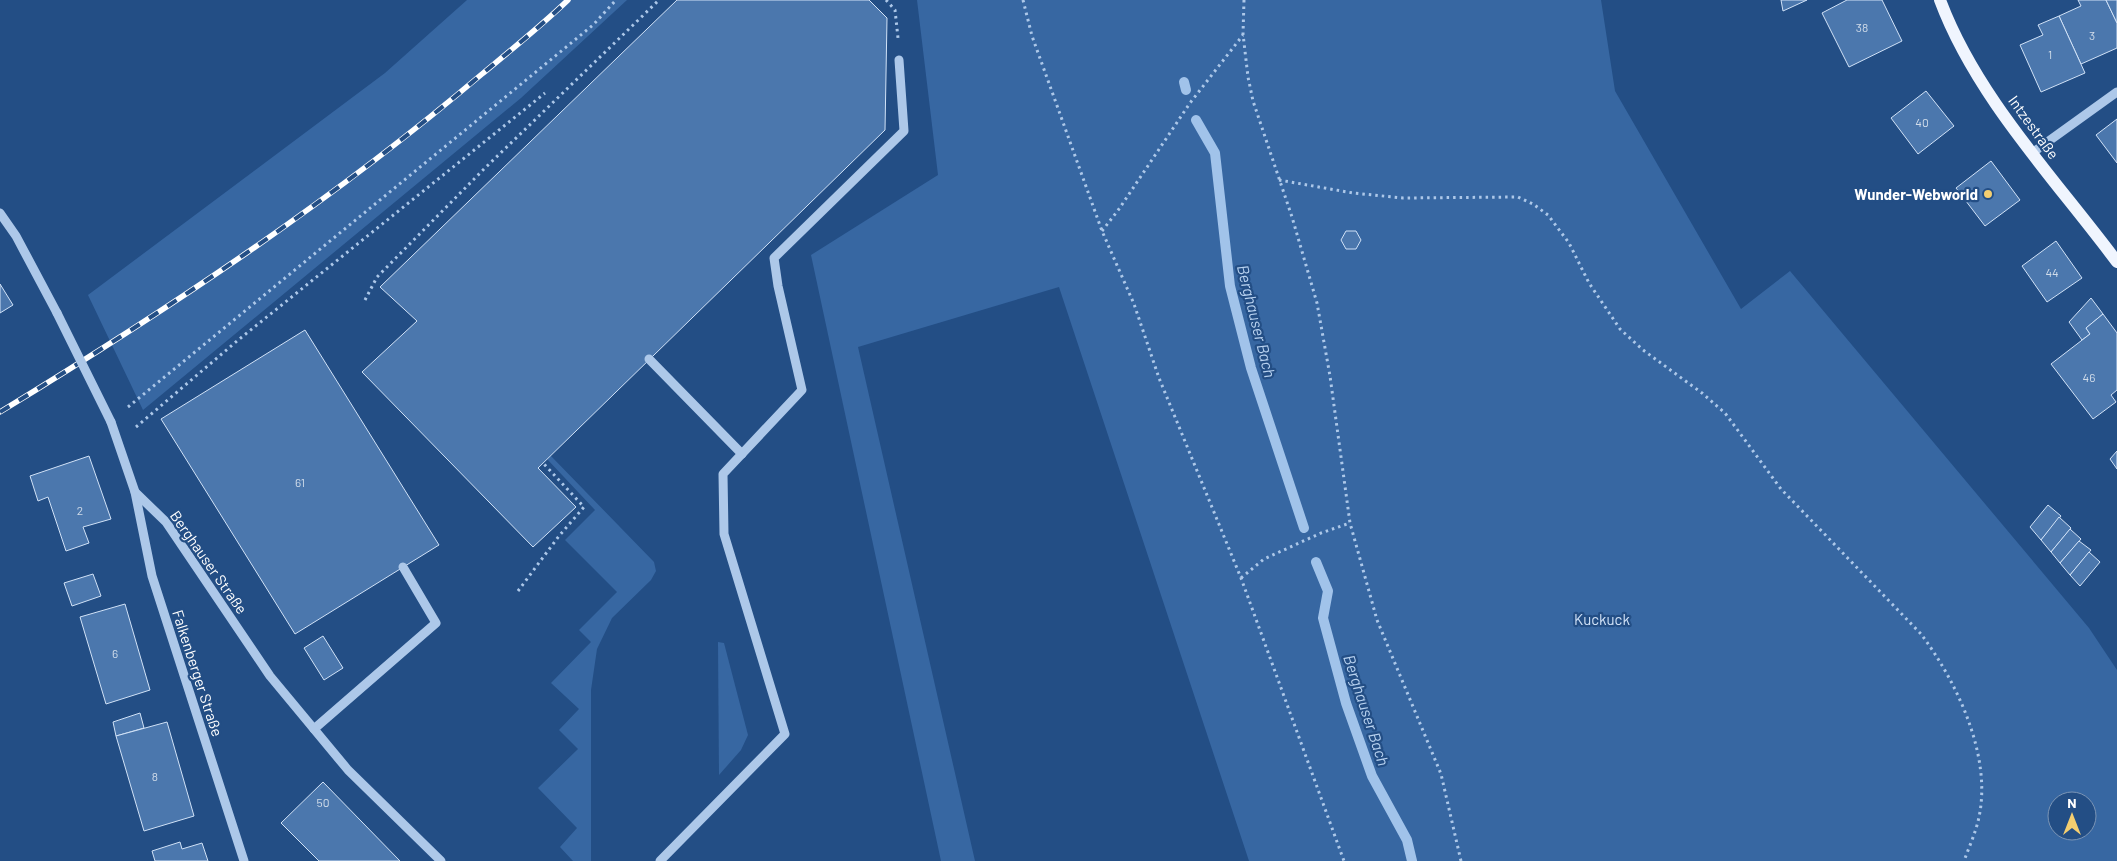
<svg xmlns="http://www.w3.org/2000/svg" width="2117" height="861" viewBox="0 0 2117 861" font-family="Barlow,sans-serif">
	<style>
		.green { fill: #3767a2; fill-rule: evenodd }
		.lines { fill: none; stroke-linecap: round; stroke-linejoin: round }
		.stream { stroke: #a1c3ea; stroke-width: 10 }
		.building { fill: #4b77ad; stroke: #d1e2f7 }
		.path { stroke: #adc8e9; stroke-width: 3; stroke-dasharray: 2.5 4; stroke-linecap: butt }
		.minor { stroke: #adc8e9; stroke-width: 9 }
		.major { stroke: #f0f5fe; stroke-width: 12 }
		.rail-casing { stroke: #fff; stroke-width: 5.5 }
		.rail { stroke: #234e85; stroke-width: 4; stroke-dasharray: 11; stroke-linecap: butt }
		.minor-bridge { stroke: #adc8e9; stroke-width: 9 }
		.poi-dot { fill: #f4ce70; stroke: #234e85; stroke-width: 2 }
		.labels { text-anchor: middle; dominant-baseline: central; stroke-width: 4.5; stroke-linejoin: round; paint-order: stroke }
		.number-label { font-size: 12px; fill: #d2ddea }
		.street-label { font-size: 15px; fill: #fff; stroke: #234e85 }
		.poi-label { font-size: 15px; font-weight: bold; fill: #fff; stroke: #234e85; text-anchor: end }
		.park-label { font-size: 15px; fill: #d1e2f7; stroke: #234e85 }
		.water-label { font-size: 16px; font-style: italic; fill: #b8d2f0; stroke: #234e85 }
	</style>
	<rect width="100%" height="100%" fill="#234e85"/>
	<!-- green -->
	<g class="green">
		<polygon points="467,0 627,0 521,98 143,410 88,295 385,73"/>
		<path d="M 917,0 L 1601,0 L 1615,91 L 1741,309 L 1790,271 L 2089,628 L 2117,670 L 2117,861 L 1249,861 L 1059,287 L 858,347 L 975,861 L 941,861 L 811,255 L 938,175 ZM 2057,801 L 2087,801 L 2087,831 L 2057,831 Z"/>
		<polygon points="550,455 654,562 656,571 651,580 612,618 597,649 591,690 591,861 573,861 560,847 577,828 538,788 578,749 559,730 579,709 551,683 591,642 579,630 617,592 565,540 595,510 547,459"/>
		<polygon points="718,642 724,643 748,735 741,750 719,775"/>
	</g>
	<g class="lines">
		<!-- stream -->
		<g class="stream">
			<polyline points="1184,82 1186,90"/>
			<polyline points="1196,120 1215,153 1230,286 1251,368 1304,528"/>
			<polyline points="1316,562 1328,591 1323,618 1346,703 1372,776 1407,840 1412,861"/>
		</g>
	</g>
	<!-- building -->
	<g class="building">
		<polygon points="677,0 869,0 887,18 885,130 538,468 576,507 533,547 362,372 417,321 380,287"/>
		<polygon points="1781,0 1807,0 1783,11"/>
		<polygon points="1847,0 1882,0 1902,41 1849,67 1822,13"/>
		<polygon points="2078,0 2106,0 2117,23 2117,48 2081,64 2059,16 2081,6"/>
		<polygon points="2106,0 2117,0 2117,23"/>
		<polygon points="2059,16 2085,73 2041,92 2020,45 2043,35 2038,25"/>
		<polygon points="1926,91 1954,126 1918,154 1891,118"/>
		<polygon points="2117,119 2117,163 2096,135"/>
		<polygon points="1991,161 2020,200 1985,226 1956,188"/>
		<polygon points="1346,231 1356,231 1361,240 1356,249 1346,249 1341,240"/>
		<polygon points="2056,241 2082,278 2047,302 2022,266"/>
		<polygon points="0,284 13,305 0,313"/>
		<polygon points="2091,298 2103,314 2086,328 2090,334 2082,340 2069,322"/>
		<polygon points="2103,314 2117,333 2117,390 2111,395 2116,402 2093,419 2051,364 2090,334 2086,328"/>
		<polygon points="305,330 439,545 295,634 161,419"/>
		<polygon points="2117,451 2117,469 2110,459"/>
		<polygon points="89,456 111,519 83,527 89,543 66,551 48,497 38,501 30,476"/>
		<polygon points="2048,505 2061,516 2041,540 2030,527"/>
		<polygon points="2059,517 2071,528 2051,552 2041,540"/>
		<polygon points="2070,529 2081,539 2060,563 2051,552"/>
		<polygon points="2079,541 2091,550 2070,575 2060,563"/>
		<polygon points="2089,552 2100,562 2080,586 2070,575"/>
		<polygon points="93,574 101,596 72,606 64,583"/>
		<polygon points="125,604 150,690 106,704 80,617"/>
		<polygon points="323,636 343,668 324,680 304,648"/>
		<polygon points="140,713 144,728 116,736 113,722"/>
		<polygon points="167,722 194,816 144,831 116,736"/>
		<polygon points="323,782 400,861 319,861 281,823"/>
		<polygon points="180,842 182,849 202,843 208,861 155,861 152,851"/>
	</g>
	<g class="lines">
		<!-- path -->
		<g class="path">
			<polyline points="886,0 895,10 898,38"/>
			<polyline points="1023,0 1032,36 1102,231 1134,304 1159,378 1241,578 1344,861"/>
			<polyline points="1244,0 1243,34 1248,77 1253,101 1292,217 1317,303 1330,376 1350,523 1377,620 1441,774 1461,861"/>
			<path d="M 1279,180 L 1353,193 L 1403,198 L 1518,197 L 1533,204 L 1548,215 L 1569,243 L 1589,283 L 1620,329 L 1643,350 L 1702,393 L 1725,413 L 1781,489 L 1921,634 C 1957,682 1992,756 1979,817 C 1976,832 1969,847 1964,861"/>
			<polyline points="1102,231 1119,209 1190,103 1243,35"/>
			<polyline points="365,300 377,277 484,169 659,0"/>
			<polyline points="128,407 593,25 616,0"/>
			<polyline points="136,427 237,341 545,93"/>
			<polyline points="1241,578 1264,559 1321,533 1350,523"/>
			<polyline points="518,591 559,536 584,507 543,463"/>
		</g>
		<!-- minor -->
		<g class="minor">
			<polyline points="2032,153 2117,92"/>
			<polyline points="0,213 16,236 57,313"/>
			<polyline points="649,359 742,454"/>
			<polyline points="111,422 135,492 152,576 244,861"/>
			<polyline points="135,492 166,522 270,676 348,770 441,861"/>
			<polyline points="314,729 436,623 403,567"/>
			<polyline points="660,861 785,734 724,534 723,474 802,390 778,286 774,258 904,131 899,60"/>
		</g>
		<!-- major -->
		<path class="major" d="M 1940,0 C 1976,97 2056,180 2117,262"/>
		<!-- rail casing -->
		<g class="rail-casing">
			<path id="rail" d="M 0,412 C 167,310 332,201 482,74 C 511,50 541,26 568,0"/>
		</g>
		<!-- rail -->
		<use href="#rail" class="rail"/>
		<!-- minor-bridge -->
		<polyline class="minor-bridge" points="57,313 111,422"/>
	</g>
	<!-- markers -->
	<circle class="poi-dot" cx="1988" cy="194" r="5"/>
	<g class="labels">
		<!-- number labels -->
		<g class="number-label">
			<text x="1862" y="27">38</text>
			<text x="2092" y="35">3</text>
			<text x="2050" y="54">1</text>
			<text x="1922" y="122">40</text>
			<text x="2052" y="272">44</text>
			<text x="2089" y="377">46</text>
			<text x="300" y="482">61</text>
			<text x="80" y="510">2</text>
			<text x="115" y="653">6</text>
			<text x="155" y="776">8</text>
			<text x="323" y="802">50</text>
		</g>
		<!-- street labels -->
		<g class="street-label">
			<text transform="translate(2034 127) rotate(54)">Intzestraße</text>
			<text transform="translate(209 562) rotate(55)">Berghauser Straße</text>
			<text transform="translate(198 673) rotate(72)">Falkenberger Straße</text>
		</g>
		<!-- poi labels -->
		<g class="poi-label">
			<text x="1978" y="194">Wunder-Webworld</text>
		</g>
		<!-- park labels -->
		<g class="park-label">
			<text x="1602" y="619">Kuckuck</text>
		</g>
		<!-- water labels -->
		<g class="water-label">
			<text transform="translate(1257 321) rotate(76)">Berghauser Bach</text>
			<text transform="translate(1367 710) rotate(72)">Berghauser Bach</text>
		</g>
	</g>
	<!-- north arrow -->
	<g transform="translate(2072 816)"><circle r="24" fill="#234e85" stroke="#7b95b6"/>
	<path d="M0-4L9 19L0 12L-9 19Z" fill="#f4ce70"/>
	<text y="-8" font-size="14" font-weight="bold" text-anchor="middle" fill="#ffffff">N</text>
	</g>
</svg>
